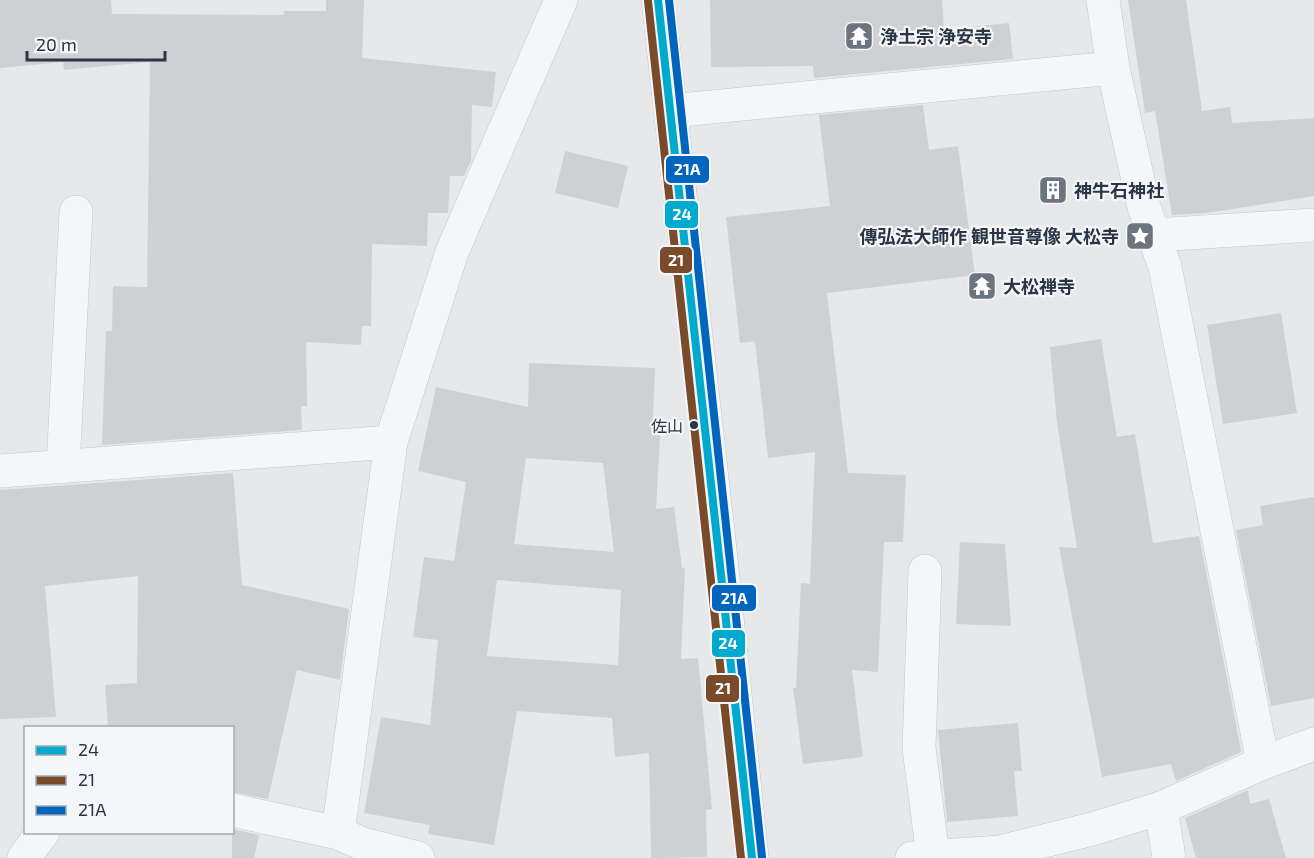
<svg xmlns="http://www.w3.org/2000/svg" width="1314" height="858" viewBox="0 0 1314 858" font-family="'Exo 2','Noto Sans JP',sans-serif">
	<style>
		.building { fill: #ced0d3; fill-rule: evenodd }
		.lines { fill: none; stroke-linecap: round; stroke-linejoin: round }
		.minor-casing { stroke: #c4c6c8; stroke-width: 34 }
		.primary-casing { stroke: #c1c5c8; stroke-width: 34 }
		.minor { stroke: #f5f6f7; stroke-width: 33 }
		.primary { stroke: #f8f8f8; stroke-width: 33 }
		.bus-1-casing { stroke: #f4f6f9; stroke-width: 12 }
		.bus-2-casing { stroke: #f4f6f9; stroke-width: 12 }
		.bus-3-casing { stroke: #f4f6f9; stroke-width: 12 }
		.bus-1 { stroke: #00a9ce; stroke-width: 8 }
		.bus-2 { stroke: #7a4b2a; stroke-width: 8 }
		.bus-3 { stroke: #0065bd; stroke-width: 8 }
		.bus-dot { fill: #2a3645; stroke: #f4f6f9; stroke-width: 2 }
		.labels { text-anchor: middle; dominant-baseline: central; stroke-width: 4.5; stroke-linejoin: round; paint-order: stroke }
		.bus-label { font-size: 16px; fill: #2a3645; stroke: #f4f6f9; text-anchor: end }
		.poi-label { font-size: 18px; font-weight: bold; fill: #2a3645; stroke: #f4f6f9; text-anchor: start }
		.line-badge { stroke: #f4f6f9; stroke-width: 2 }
		.badge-label { font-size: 16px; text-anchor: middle; font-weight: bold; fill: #fff }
	</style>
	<rect width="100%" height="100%" fill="#e6e8ea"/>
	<!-- building -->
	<g class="building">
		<polygon points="0,0 111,0 112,14 284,15 284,11 326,11 326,0 364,0 362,58 496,72 492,107 472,105 471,161 464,176 450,176 448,213 428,213 427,246 372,244 371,326 362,326 361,345 306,342 307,406 301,406 302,430 102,445 106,331 112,331 113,286 147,287 150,62 64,70 63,62 0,68"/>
		<polygon points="710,0 942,0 944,30 1009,23 1013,59 814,78 813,66 711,67"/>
		<polygon points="1128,0 1186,0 1202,111 1230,107 1232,123 1314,118 1314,196 1207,213 1172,215 1155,111 1145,113"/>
		<polygon points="923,105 929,150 958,146 975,275 827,293 848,473 906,475 903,542 884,542 878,672 852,670 863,757 803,764 793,688 796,688 801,583 810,584 815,452 768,458 755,341 740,343 726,217 830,206 819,115"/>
		<polygon points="565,151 628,166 618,208 555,193"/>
		<polygon points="1281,313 1297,413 1223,424 1207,325"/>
		<polygon points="1101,339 1117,437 1135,434 1153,543 1199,536 1234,714 1241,752 1176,781 1171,764 1102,777 1059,547 1077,548 1057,423 1050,347"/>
		<path d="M 529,363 L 655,368 L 653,418 L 661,418 L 656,509 L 674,507 L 682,568 L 685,568 L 681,659 L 698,658 L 712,809 L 706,810 L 707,857 L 651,858 L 649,753 L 615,757 L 612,718 L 517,711 L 494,845 L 428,834 L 430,825 L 364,813 L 381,717 L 430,725 L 438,640 L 413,637 L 424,557 L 454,561 L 466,482 L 418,471 L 436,387 L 528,407 ZM 526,458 L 603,463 L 614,552 L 514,544 ZM 497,580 L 621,590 L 618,665 L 487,656 Z"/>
		<polygon points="233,473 242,585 349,609 340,680 297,670 268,799 232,792 232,728 108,728 105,685 137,683 138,576 45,586 56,717 0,719 0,490"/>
		<polygon points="1314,497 1314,698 1271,706 1236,530 1263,525 1260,506"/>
		<polygon points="960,542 1005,544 1011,626 956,624"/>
		<polygon points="1018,723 1022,771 1014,771 1018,816 947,822 938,730"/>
		<polygon points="1248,790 1250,804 1269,799 1286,858 1196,858 1185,818"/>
		<polygon points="232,829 259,835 254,858 232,858"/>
	</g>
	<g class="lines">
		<!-- minor casing -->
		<g class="minor-casing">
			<g id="minor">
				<polyline points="1103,0 1113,68 1144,207 1165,267 1263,763"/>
				<polyline points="670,111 1113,68"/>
				<polyline points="1155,235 1314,225"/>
				<polyline points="63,467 76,212"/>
				<polyline points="0,471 391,442"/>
				<polyline points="925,571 919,748 933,856"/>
				<polyline points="1161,808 1169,858"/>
				<polyline points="232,810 338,833"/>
				<polyline points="24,858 43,832"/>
				<polyline points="418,858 363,844 338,833 391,442 452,252 561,0"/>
				<polyline points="912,858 1000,852 1092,829 1161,808 1263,763 1314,744"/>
			</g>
		</g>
		<!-- primary casing -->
		<g class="primary-casing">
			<polyline id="primary" points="658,0 720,550 752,858"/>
		</g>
		<!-- minor -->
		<use href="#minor" class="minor"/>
		<!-- primary -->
		<use href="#primary" class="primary"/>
		<!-- bus-1 casing -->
		<g class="bus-1-casing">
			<polyline id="bus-1" points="658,0 752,858"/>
		</g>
		<!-- bus-2 casing -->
		<g class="bus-2-casing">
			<polyline id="bus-2" points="648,1 741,858"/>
		</g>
		<!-- bus-3 casing -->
		<g class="bus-3-casing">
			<polyline id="bus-3" points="669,0 762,857"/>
		</g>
		<!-- bus-1 -->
		<use href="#bus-1" class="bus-1"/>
		<!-- bus-2 -->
		<use href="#bus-2" class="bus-2"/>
		<!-- bus-3 -->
		<use href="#bus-3" class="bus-3"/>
	</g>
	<!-- icons -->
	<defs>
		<g id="temple-square" transform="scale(1.5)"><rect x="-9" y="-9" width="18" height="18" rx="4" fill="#6c747f" stroke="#f4f6f9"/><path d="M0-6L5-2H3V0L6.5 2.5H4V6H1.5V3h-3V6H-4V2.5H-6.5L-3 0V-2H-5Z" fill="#fff"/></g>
		<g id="building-square" transform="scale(1.5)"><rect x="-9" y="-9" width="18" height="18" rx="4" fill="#6c747f" stroke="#f4f6f9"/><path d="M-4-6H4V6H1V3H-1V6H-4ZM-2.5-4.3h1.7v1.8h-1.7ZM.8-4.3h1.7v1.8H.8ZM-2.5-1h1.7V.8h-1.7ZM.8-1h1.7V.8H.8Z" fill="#fff"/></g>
		<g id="sight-square" transform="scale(1.5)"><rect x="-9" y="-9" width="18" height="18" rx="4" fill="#6c747f" stroke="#f4f6f9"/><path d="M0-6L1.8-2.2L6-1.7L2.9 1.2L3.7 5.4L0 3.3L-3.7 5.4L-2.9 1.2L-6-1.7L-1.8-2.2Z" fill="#fff"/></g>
	</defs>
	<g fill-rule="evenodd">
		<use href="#temple-square" x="859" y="36"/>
		<use href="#building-square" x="1053" y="190"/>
		<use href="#sight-square" x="1140" y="236"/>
		<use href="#temple-square" x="982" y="286"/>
	</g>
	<!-- markers -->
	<circle class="bus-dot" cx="694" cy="425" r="5"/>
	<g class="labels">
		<!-- bus labels -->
		<g class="bus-label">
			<text x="683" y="425">佐山</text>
		</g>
		<!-- poi labels -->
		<g class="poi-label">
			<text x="880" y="36">浄土宗 浄安寺</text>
			<text x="1074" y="190">神牛石神社</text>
			<text x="1119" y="236" text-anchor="end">傳弘法大師作 観世音尊像 大松寺</text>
			<text x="1003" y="286">大松禅寺</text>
		</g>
	</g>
	<g class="line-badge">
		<rect x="665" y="155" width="45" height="29" rx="6" fill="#0065bd"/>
		<rect x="664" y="200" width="35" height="29" rx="6" fill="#00a9ce"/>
		<rect x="659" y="246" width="34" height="28" rx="6" fill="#7a4b2a"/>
		<rect x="711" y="584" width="46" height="28" rx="6" fill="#0065bd"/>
		<rect x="711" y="629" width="35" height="29" rx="6" fill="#00a9ce"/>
		<rect x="705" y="674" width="35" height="29" rx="6" fill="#7a4b2a"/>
	</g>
	<g class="badge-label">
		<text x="687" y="175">21A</text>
		<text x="682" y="220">24</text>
		<text x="676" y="266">21</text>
		<text x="734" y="604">21A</text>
		<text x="728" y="649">24</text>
		<text x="723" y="694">21</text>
	</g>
	<!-- legend -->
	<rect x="24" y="726" width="210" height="108" fill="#f4f6f9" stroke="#a3a9b1" stroke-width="1.5"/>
	<rect x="36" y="746" width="30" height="9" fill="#00a9ce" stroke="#a3a9b1" stroke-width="1.5"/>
	<text x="78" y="756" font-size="18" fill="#2a3645">24</text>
	<rect x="36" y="776" width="30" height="9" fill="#7a4b2a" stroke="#a3a9b1" stroke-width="1.5"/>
	<text x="78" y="786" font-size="18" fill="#2a3645">21</text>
	<rect x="36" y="806" width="30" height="9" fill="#0065bd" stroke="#a3a9b1" stroke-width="1.5"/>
	<text x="78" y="816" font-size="18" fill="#2a3645">21A</text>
	<!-- scale -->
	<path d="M27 51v9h138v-9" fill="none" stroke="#2a3645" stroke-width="3"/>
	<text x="36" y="51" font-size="18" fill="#2a3645" stroke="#f4f6f9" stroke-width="4.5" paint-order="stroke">20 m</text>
</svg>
